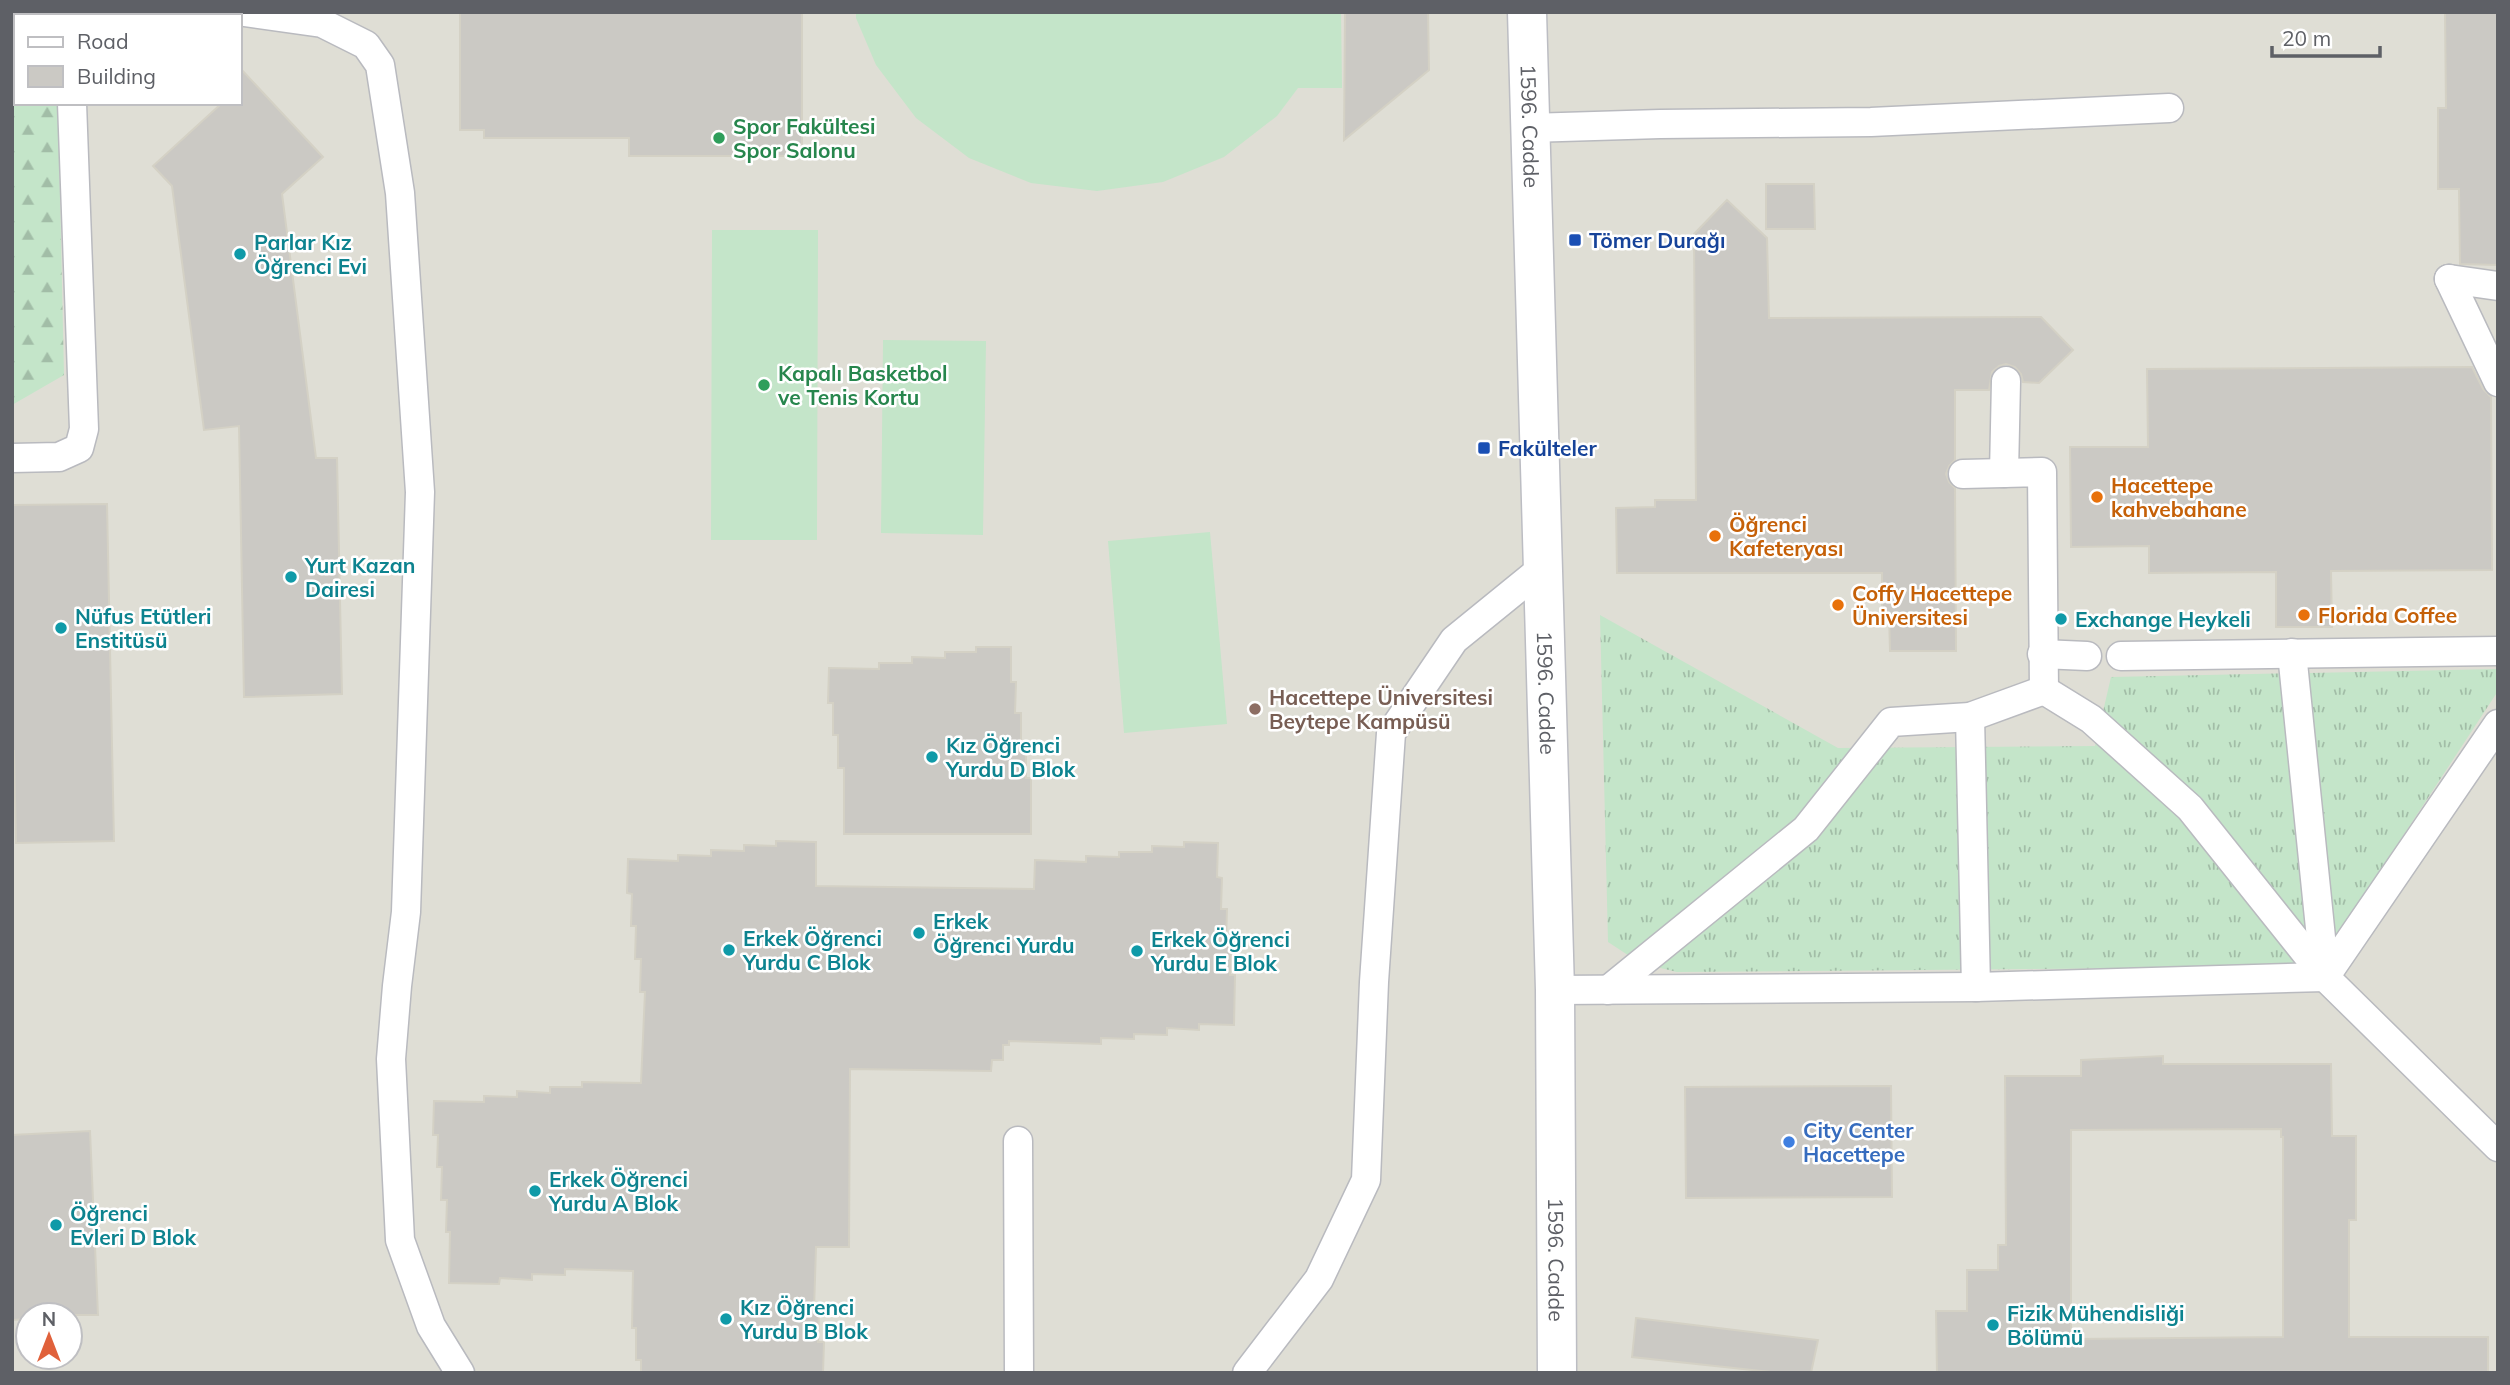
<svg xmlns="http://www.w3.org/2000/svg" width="2510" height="1385" viewBox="0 0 2510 1385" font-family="Mulish,sans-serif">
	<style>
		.education { fill: #dfded5; fill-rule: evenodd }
		.grass { fill: url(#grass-tufts) }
		.forest { fill: url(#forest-firs) }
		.garden { fill: #c4e5c9 }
		.building { fill: #cbc9c4; stroke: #d4d1c5; stroke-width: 2; fill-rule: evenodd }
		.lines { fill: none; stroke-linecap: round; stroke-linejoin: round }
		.street-casing { stroke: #b9babf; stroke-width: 31 }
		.secondary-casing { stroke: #bcbdc3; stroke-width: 41 }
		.street { stroke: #fff; stroke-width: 28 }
		.secondary { stroke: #fff; stroke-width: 38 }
		.leisure-dot { fill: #2e9e5b; stroke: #fff; stroke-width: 2.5 }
		.transit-dot { fill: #1a4fb4; stroke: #fff; stroke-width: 2.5 }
		.culture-dot { fill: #0f9aa8; stroke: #fff; stroke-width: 2.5 }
		.food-dot { fill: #e8710a; stroke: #fff; stroke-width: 2.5 }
		.education-dot { fill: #8d6e63; stroke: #fff; stroke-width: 2.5 }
		.shop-dot { fill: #3f7fe0; stroke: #fff; stroke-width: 2.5 }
		.labels { text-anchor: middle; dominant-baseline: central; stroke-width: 5; stroke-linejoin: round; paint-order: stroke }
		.leisure-label { font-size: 21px; font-weight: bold; fill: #27864d; stroke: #fff; text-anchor: start }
		.street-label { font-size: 21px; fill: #5e6066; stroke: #fff }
		.transit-label { font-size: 21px; font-weight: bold; fill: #164399; stroke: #fff; text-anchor: start }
		.culture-label { font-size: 21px; font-weight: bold; fill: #0d838f; stroke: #fff; text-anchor: start }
		.food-label { font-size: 21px; font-weight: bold; fill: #c56008; stroke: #fff; text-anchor: start }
		.education-label { font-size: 21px; font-weight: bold; fill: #785e54; stroke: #fff; text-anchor: start }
		.shop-label { font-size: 21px; font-weight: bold; fill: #366cbe; stroke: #fff; text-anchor: start }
	</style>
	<defs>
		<pattern id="grass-tufts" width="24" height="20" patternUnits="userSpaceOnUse" patternTransform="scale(1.75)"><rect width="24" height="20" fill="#c4e5c9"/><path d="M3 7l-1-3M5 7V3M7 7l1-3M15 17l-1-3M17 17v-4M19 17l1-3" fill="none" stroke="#a2bda7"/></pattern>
		<pattern id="forest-firs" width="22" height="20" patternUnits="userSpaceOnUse" patternTransform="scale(1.75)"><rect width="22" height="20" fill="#c4e5c9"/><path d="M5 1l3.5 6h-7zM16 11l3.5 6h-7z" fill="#a2bda7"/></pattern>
	</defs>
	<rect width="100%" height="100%" fill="#efefe6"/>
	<!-- education -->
	<path class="education" d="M 12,12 L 2498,12 L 2498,1373 L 12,1373 ZM 16,16 L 240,16 L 240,103 L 16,103 ZM 28,1315 L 70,1315 L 70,1357 L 28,1357 Z"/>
	<!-- grass -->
	<polygon class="grass" points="1600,615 1838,748 2095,746 2111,677 2498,669 2498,691 2338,935 2288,967 1677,972 1640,963 1608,942"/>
	<!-- forest -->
	<polygon class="forest" points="12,12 65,12 62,16 16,16 16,103 58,103 64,375 12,405"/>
	<!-- garden -->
	<g class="garden">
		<polygon points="856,12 1341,12 1342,88 1298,88 1277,116 1224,157 1163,182 1097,191 1031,183 969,158 916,118 876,65 856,18"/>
		<polygon points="712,230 818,230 817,540 711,540"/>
		<polygon points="883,340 986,341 983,535 881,533"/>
		<polygon points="1210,532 1227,724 1124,733 1108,541"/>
	</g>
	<!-- building -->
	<g class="building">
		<polygon points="460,12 802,12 802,156 629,156 629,138 484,138 484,130 460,130"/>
		<polygon points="1345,12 1428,12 1429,70 1344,140"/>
		<polygon points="2445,12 2498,12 2498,265 2460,264 2459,189 2438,189 2438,108 2446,108"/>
		<polygon points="240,68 323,157 282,194 316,458 337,458 342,694 244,697 239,426 204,430 172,186 153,166 222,103 240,103"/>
		<polygon points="1766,184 1814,184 1815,229 1766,229"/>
		<polygon points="1727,200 1767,238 1769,318 2041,317 2073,350 2039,383 2023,382 2021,374 2015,367 2006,364 1999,366 1992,372 1989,390 1955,390 1955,460 1949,466 1946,474 1949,482 1955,488 1956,651 1890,651 1889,613 1882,613 1882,573 1617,573 1616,508 1655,507 1655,500 1696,500 1694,234"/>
		<polygon points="2472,367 2483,389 2491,397 2492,570 2331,571 2332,627 2276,627 2276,572 2149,573 2149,546 2071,547 2070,447 2148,447 2147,369"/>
		<polygon points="107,504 114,841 16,843 14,751 12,751 12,505"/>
		<polygon points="976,647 1011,647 1011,682 1016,682 1015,713 1021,713 1021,746 1026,746 1026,778 1031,778 1031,834 844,834 844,768 838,768 838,735 833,735 833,703 828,703 829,668 879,669 879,663 912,663 912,657 945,658 945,652 976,652"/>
		<polygon points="776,841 816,842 816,886 1034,889 1035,860 1086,862 1086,856 1119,857 1119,852 1152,852 1152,846 1184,847 1184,842 1218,843 1217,877 1222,878 1221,909 1227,909 1226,942 1231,943 1230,975 1235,975 1234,1025 1199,1024 1199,1030 1167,1028 1167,1035 1134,1034 1134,1039 1101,1038 1101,1044 1009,1041 1009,1045 1003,1045 1003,1060 992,1060 991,1071 850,1069 849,1247 816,1247 814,1310 819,1310 818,1342 824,1342 823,1373 641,1373 641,1360 636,1360 636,1328 632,1328 633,1271 565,1269 565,1275 532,1274 532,1280 500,1278 499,1284 449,1283 450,1232 446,1232 447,1200 441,1200 442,1167 437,1167 438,1135 433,1135 434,1101 484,1102 484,1096 517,1097 517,1091 550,1093 550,1087 582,1087 582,1082 641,1083 645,992 640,992 641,959 635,959 636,926 631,926 632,894 627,893 628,859 678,861 678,855 711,856 711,850 744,851 744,845 776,846"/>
		<path d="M 2163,1056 L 2163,1064 L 2331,1064 L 2332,1136 L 2356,1136 L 2356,1220 L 2349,1220 L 2349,1337 L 2488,1337 L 2488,1373 L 1937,1373 L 1936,1311 L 1967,1311 L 1967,1270 L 1998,1270 L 1998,1245 L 2006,1245 L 2005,1076 L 2081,1076 L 2081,1060 ZM 2281,1129 L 2281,1137 L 2283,1137 L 2283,1337 L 2074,1339 L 2074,1332 L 2071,1332 L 2071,1130 Z"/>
		<polygon points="1891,1086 1892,1197 1686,1198 1685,1087"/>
		<polygon points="90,1131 98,1315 28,1315 28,1319 12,1320 12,1135"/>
		<polygon points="1636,1318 1818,1340 1811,1373 1780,1373 1632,1357"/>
	</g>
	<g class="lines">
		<!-- street casing -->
		<g class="street-casing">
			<g id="street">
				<polyline points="244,12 322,23 366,45 380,65 400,193 420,492 406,912 397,986 391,1059 400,1240 431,1326 460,1373"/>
				<polyline points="111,16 113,12"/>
				<polyline points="1529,128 1660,124 1871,122 2169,108"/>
				<polyline points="2449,279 2498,382"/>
				<polyline points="2449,279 2498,286"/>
				<polyline points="12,458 59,457 79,448 84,429 72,103"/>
				<polyline points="2004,473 2006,381"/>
				<polyline points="1963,474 2042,472 2044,690"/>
				<polyline points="2292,653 2325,977"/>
				<polyline points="2042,654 2087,656"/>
				<polyline points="2121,656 2498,651"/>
				<polyline points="2044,690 2091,719 2190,808 2325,977 2498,1147"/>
				<polyline points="1970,717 1976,987"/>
				<polyline points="2325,977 2498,724"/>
				<polyline points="1555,990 1976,987 2325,977"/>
				<polyline points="1608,990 1806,829 1891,722 1970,717 2044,690"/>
				<polyline points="1018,1141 1019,1373"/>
				<polyline points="1247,1373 1319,1279 1366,1180 1374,982 1391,733 1454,640 1545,566"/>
			</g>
		</g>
		<!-- secondary casing -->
		<g class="secondary-casing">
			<g id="secondary">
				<path id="s1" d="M 1527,12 L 1555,990 L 1557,1373"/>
			</g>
		</g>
		<!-- street -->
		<use href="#street" class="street"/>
		<!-- secondary -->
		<use href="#secondary" class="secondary"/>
	</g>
	<!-- markers -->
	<g class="leisure-dot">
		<circle cx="719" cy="138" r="7"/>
		<circle cx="764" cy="385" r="7"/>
	</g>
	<g class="transit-dot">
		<rect x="1568" y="233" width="14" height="14" rx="3.5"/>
		<rect x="1477" y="441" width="14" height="14" rx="3.5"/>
	</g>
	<g class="culture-dot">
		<circle cx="240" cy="254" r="7"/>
		<circle cx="291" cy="577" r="7"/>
		<circle cx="2061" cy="619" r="7"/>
		<circle cx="61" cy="628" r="7"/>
		<circle cx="932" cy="757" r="7"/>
		<circle cx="919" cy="933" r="7"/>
		<circle cx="729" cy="950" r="7"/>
		<circle cx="1137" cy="951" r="7"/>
		<circle cx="535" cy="1191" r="7"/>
		<circle cx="56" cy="1225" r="7"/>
		<circle cx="726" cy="1319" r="7"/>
		<circle cx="1993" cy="1325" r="7"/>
	</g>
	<g class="food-dot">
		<circle cx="2097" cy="497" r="7"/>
		<circle cx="1715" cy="536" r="7"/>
		<circle cx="1838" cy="605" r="7"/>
		<circle cx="2304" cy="615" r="7"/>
	</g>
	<circle class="education-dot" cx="1255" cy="709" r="7"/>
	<circle class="shop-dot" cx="1789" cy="1142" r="7"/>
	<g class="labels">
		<!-- leisure labels -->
		<g class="leisure-label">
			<text x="733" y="126">Spor Fakültesi<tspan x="733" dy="24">Spor Salonu</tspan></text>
			<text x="778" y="373">Kapalı Basketbol<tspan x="778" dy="24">ve Tenis Kortu</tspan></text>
		</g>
		<!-- street labels -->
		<g class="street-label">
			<text stroke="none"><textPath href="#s1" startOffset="114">1596. Cadde</textPath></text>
			<text stroke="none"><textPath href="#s1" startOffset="681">1596. Cadde</textPath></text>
			<text stroke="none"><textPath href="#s1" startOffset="1248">1596. Cadde</textPath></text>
		</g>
		<!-- transit labels -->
		<g class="transit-label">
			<text x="1589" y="240">Tömer Durağı</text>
			<text x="1498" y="448">Fakülteler</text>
		</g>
		<!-- culture labels -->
		<g class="culture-label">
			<text x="254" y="242">Parlar Kız<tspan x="254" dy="24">Öğrenci Evi</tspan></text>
			<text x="305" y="565">Yurt Kazan<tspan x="305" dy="24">Dairesi</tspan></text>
			<text x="75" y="616">Nüfus Etütleri<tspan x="75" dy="24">Enstitüsü</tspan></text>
			<text x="2075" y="619">Exchange Heykeli</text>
			<text x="946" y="745">Kız Öğrenci<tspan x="946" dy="24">Yurdu D Blok</tspan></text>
			<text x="933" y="921">Erkek<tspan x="933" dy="24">Öğrenci Yurdu</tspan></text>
			<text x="743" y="938">Erkek Öğrenci<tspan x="743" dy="24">Yurdu C Blok</tspan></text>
			<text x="1151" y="939">Erkek Öğrenci<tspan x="1151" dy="24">Yurdu E Blok</tspan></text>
			<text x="549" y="1179">Erkek Öğrenci<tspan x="549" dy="24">Yurdu A Blok</tspan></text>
			<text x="70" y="1213">Öğrenci<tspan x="70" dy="24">Evleri D Blok</tspan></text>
			<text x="740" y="1307">Kız Öğrenci<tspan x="740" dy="24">Yurdu B Blok</tspan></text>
			<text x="2007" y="1313">Fizik Mühendisliği<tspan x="2007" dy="24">Bölümü</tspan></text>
		</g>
		<!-- food labels -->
		<g class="food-label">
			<text x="2111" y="485">Hacettepe<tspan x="2111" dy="24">kahvebahane</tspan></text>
			<text x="1729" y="524">Öğrenci<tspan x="1729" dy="24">Kafeteryası</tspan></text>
			<text x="1852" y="593">Coffy Hacettepe<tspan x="1852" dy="24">Üniversitesi</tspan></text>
			<text x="2318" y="615">Florida Coffee</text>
		</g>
		<!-- education labels -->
		<g class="education-label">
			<text x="1269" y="697">Hacettepe Üniversitesi<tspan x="1269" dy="24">Beytepe Kampüsü</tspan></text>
		</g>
		<!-- shop labels -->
		<g class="shop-label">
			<text x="1803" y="1130">City Center<tspan x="1803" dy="24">Hacettepe</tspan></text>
		</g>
	</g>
	<!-- border -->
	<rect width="2510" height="1385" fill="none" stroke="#5e6066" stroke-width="28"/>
	<!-- legend -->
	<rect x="14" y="14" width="228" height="91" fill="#ffffff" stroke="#bfbfc2" stroke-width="2"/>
	<rect x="28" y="37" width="35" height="10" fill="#ffffff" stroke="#bfbfc2" stroke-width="2"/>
	<text x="77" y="49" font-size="21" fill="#5e6066">Road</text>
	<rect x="28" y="66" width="35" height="21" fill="#cbc9c4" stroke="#bfbfc2" stroke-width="2"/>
	<text x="77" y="84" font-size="21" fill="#5e6066">Building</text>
	<!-- north arrow -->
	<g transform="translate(49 1336)"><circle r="33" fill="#ffffff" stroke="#bfbfc2" stroke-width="2"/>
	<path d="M0-5L12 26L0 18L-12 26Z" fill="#e0613b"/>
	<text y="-10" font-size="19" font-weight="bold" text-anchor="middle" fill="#5e6066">N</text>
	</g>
	<!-- scale -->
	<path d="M2272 46v10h108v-10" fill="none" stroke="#5e6066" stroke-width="3.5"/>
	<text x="2282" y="46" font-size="21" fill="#5e6066" stroke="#ffffff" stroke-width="5" paint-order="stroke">20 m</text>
</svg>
